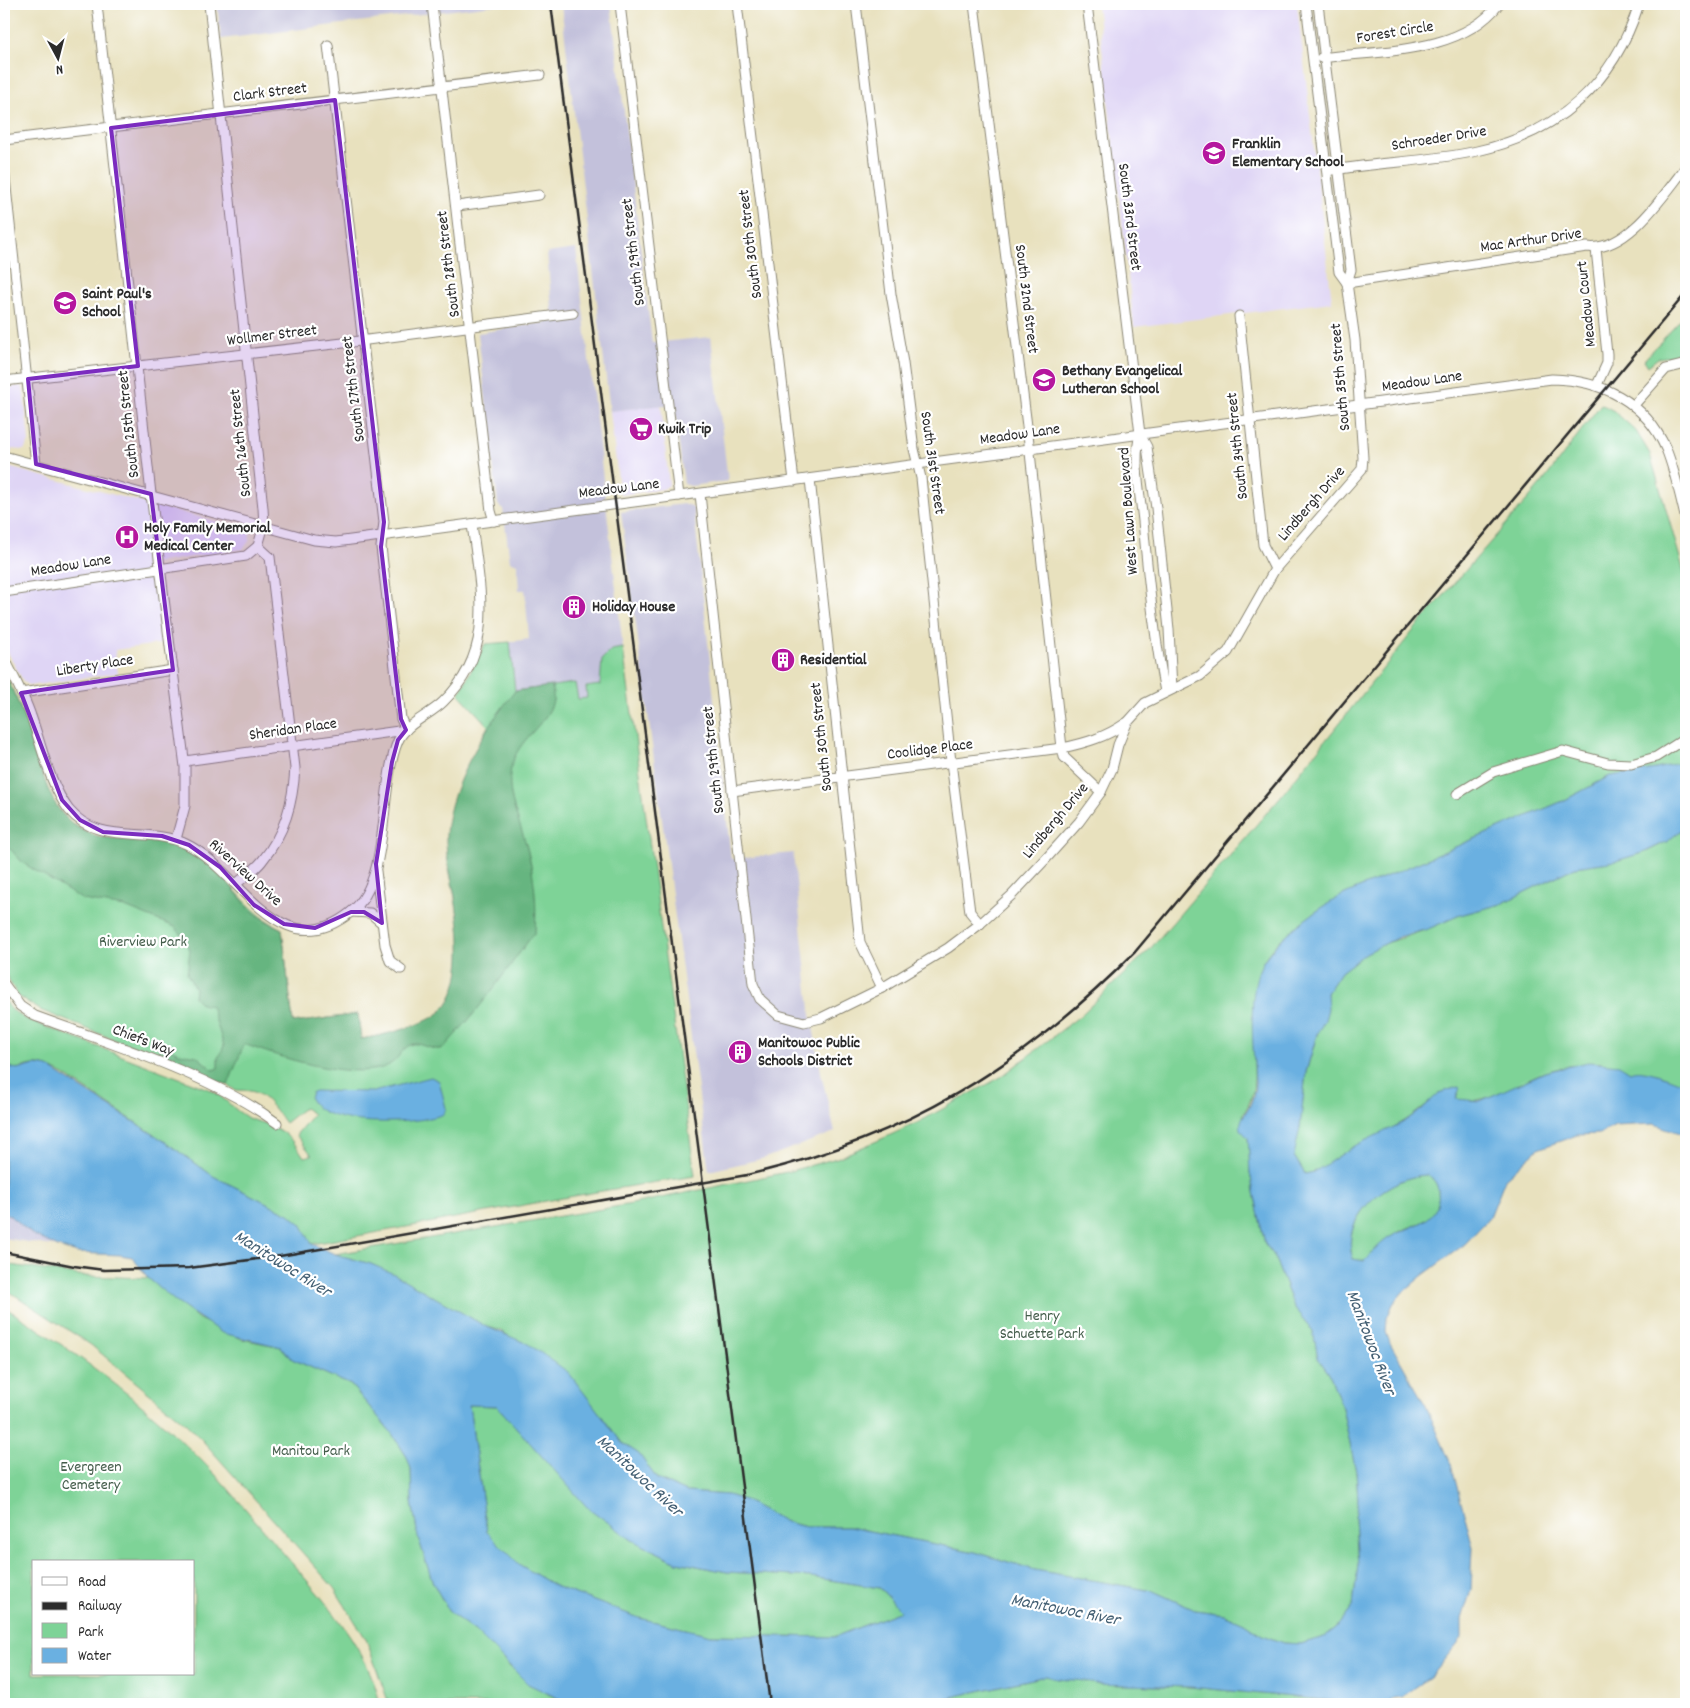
<svg xmlns="http://www.w3.org/2000/svg" width="1690" height="1708" viewBox="0 0 1690 1708" font-family="Dekko,sans-serif">
	<style>
		.built { fill: #dfd5f5 }
		.industrial { fill: #c3c1db }
		.green { fill: #7ed397; stroke: #547f61; fill-rule: evenodd }
		.forest { fill: #66b580; stroke: #487056 }
		.water { fill: #6ab0e1; stroke: #4a6e86; fill-rule: evenodd }
		.lines { fill: none; stroke-linecap: round; stroke-linejoin: round }
		.street-casing { stroke: #8a8674; stroke-width: 11 }
		.street { stroke: #fff; stroke-width: 9 }
		.rail { stroke: #2b2b2b; stroke-width: 2.5 }
		.marked { fill: #7b2cbf; fill-opacity: 0.2; stroke: #7b2cbf; stroke-width: 4; stroke-linejoin: round }
		.labels { text-anchor: middle; dominant-baseline: central; stroke-width: 4.5; stroke-linejoin: round; paint-order: stroke }
		.street-label { font-size: 16px; fill: #2b2b2b; stroke: #fff }
		.poi-label { font-size: 16px; font-weight: bold; fill: #2b2b2b; stroke: #fff; text-anchor: start }
		.park-label { font-size: 16px; fill: #445d4b; stroke: #fff }
		.water-label { font-size: 18px; font-style: italic; fill: #446074; stroke: #fff }
	</style>
	<rect width="100%" height="100%" fill="#fff"/>
	<filter id="ink" filterUnits="userSpaceOnUse"><feTurbulence type="fractalNoise" baseFrequency=".02" numOctaves="2"/><feDisplacementMap in="SourceGraphic" scale="10" xChannelSelector="R" yChannelSelector="G"/><feConvolveMatrix kernelMatrix="1 2 1 2 8 2 1 2 1" color-interpolation-filters="sRGB"/></filter>
	<filter id="wash" filterUnits="userSpaceOnUse"><feTurbulence type="fractalNoise" baseFrequency=".0096" numOctaves="4" result="noise"/><feDisplacementMap in="SourceGraphic" scale="20" xChannelSelector="R" yChannelSelector="G"/><feGaussianBlur stdDeviation="1.12" result="paint"/><feColorMatrix in="noise" values="0 0 0 0 0 0 0 0 0 0 0 0 0 0 0 0 0 1.4 0 .05"/><feComposite in="paint" operator="in"/></filter>
	<g filter="url(#wash)">
		<rect width="100%" height="100%" fill="#e8e1be"/>
		<!-- built -->
		<g class="built">
			<polygon points="1097,4 1297,4 1332,302 1134,327"/>
			<polygon points="19,386 23,387 24,394 29,442 24,450 12,449 8,467 244,529 250,532 249,541 243,549 147,564 149,576 155,578 157,582 165,643 115,650 118,673 29,686 23,681 4,645 4,388"/>
			<polygon points="661,405 669,485 663,489 620,495 610,411"/>
		</g>
		<!-- industrial -->
		<g class="industrial">
			<polygon points="217,4 501,4 221,39"/>
			<polygon points="561,4 611,4 652,343 711,337 728,481 691,486 684,484 674,404 610,411"/>
			<polygon points="576,249 623,648 611,650 601,685 587,698 577,699 575,683 515,691 510,642 529,639 525,590 519,590 517,564 510,561 503,509 498,505 478,333 553,321 547,253"/>
			<polygon points="684,504 692,506 694,511 731,859 793,853 810,1009 822,1078 835,1132 765,1158 709,1171 621,512"/>
			<polygon points="4,1211 32,1234 58,1247 4,1238"/>
		</g>
		<!-- green -->
		<g class="green">
			<polygon points="1686,314 1686,354 1658,358 1648,366 1644,360"/>
			<path d="M 1601,404 L 1614,411 L 1636,431 L 1650,454 L 1686,579 L 1686,761 L 1656,769 L 1610,776 L 1563,801 L 1345,894 C 1322,906 1274,939 1263,962 C 1250,990 1253,1026 1254,1056 C 1254,1078 1256,1096 1243,1114 L 1249,1144 L 1250,1173 L 1265,1244 L 1273,1254 L 1295,1309 L 1313,1331 L 1318,1358 L 1330,1375 L 1342,1408 L 1356,1471 L 1358,1499 L 1355,1518 L 1358,1565 L 1353,1606 L 1336,1628 L 1324,1637 L 1301,1644 L 1283,1643 L 1262,1635 L 1244,1623 L 1224,1614 L 1195,1610 L 1153,1591 L 1035,1570 L 975,1552 L 849,1527 L 807,1527 L 786,1522 L 744,1500 L 728,1495 L 687,1492 L 657,1479 L 639,1454 L 622,1443 L 569,1374 L 501,1331 L 485,1326 L 418,1288 L 371,1264 L 335,1254 L 632,1204 L 787,1172 L 837,1158 L 877,1141 L 917,1123 L 1001,1077 L 1081,1015 L 1150,949 L 1281,796 L 1418,625 L 1542,483 Z"/>
			<path d="M 510,642 L 515,691 L 575,683 L 578,699 L 587,698 L 586,687 L 600,685 L 602,659 L 611,650 L 623,648 L 695,1176 C 567,1195 440,1222 312,1244 L 301,1224 L 289,1214 L 213,1176 L 164,1141 L 64,1075 C 54,1070 45,1064 34,1065 C 21,1066 17,1073 4,1064 L 4,999 L 11,1009 L 25,1019 L 211,1090 C 225,1098 234,1110 248,1118 C 256,1122 266,1123 274,1127 C 287,1134 296,1144 304,1157 L 312,1155 L 296,1135 L 313,1114 L 304,1108 L 285,1123 C 277,1113 265,1093 250,1091 C 240,1089 237,1093 228,1085 L 40,1010 L 18,996 L 4,972 L 4,671 C 14,693 24,715 32,738 C 46,779 47,817 94,835 C 121,846 153,835 180,847 C 191,852 207,861 215,869 C 239,892 251,914 282,929 L 293,1023 L 358,1014 L 361,1039 C 381,1036 430,1025 443,1010 C 466,982 462,936 456,903 C 452,879 444,856 447,831 C 450,794 471,758 488,726 L 459,694 L 485,644 Z"/>
			<path d="M 1686,826 L 1686,1085 C 1668,1078 1649,1078 1630,1072 C 1615,1067 1603,1060 1586,1063 C 1573,1065 1558,1068 1545,1072 C 1521,1080 1481,1109 1456,1099 L 1458,1087 C 1436,1092 1423,1110 1403,1122 C 1386,1133 1366,1139 1348,1150 C 1335,1158 1321,1172 1305,1174 L 1294,1156 L 1294,1150 L 1300,1127 L 1306,1072 L 1327,1002 L 1327,993 L 1341,972 L 1366,953 L 1381,945 L 1428,929 L 1460,915 L 1501,904 L 1575,867 L 1615,861 L 1646,852 L 1668,841 Z"/>
			<path d="M 1427,1175 C 1442,1181 1441,1206 1432,1215 C 1422,1225 1409,1226 1397,1233 C 1384,1240 1375,1251 1364,1261 L 1353,1259 C 1339,1217 1388,1176 1427,1175 Z"/>
			<polygon points="4,1264 85,1276 148,1278 199,1319 242,1339 281,1347 292,1359 351,1385 391,1432 407,1457 411,1469 412,1501 418,1537 433,1583 450,1613 482,1636 510,1667 548,1694 570,1704 389,1704 366,1639 334,1588 203,1441 185,1423 91,1345 4,1288"/>
			<path d="M 4,1307 C 84,1357 160,1414 224,1484 C 247,1510 268,1536 291,1562 C 327,1604 368,1648 380,1704 L 4,1704 ZM 34,1562 L 194,1562 L 194,1674 L 34,1674 Z"/>
			<polygon points="469,1405 497,1406 587,1506 632,1540 677,1562 727,1572 811,1577 880,1588 901,1611 834,1637 711,1635 639,1618 557,1587 520,1565 487,1532"/>
			<polygon points="1046,1676 1084,1679 1096,1684 1190,1687 1365,1704 920,1704"/>
		</g>
		<!-- forest -->
		<path class="forest" d="M 4,671 C 13,691 22,710 29,731 C 43,770 49,825 98,836 C 113,840 128,838 143,839 C 162,841 181,846 197,855 C 220,868 233,891 250,909 C 260,918 270,923 282,929 L 293,1023 L 358,1014 L 361,1039 C 381,1036 429,1025 442,1010 C 466,985 461,935 456,904 C 453,880 445,858 446,833 C 450,783 485,729 515,691 L 552,686 C 552,690 554,697 553,701 C 547,725 517,739 511,768 C 505,799 523,826 529,856 C 535,881 537,907 535,932 C 509,966 485,1003 456,1034 C 452,1038 447,1045 443,1048 C 433,1053 420,1040 410,1045 C 400,1050 399,1061 385,1067 C 350,1080 278,1057 244,1044 L 228,1085 L 162,1059 L 159,1048 L 162,1045 L 179,1053 L 197,1056 L 213,1070 L 218,1068 L 218,1058 L 224,1046 L 211,1006 L 201,1004 L 194,997 L 195,988 L 187,974 L 190,950 L 186,940 L 175,927 L 125,907 L 83,900 L 23,863 L 4,842 Z"/>
		<!-- water -->
		<g class="water">
			<path d="M 1686,761 L 1686,826 L 1668,841 L 1645,852 L 1616,861 L 1575,867 L 1501,904 L 1460,915 L 1428,929 L 1399,937 L 1366,953 L 1341,972 L 1327,993 L 1328,1009 L 1325,1020 L 1317,1034 L 1306,1072 L 1300,1127 L 1294,1156 L 1305,1174 L 1314,1172 L 1358,1144 L 1402,1123 L 1421,1110 L 1439,1093 L 1458,1087 L 1460,1088 L 1456,1099 L 1480,1101 L 1545,1072 L 1588,1062 L 1619,1065 L 1630,1072 C 1642,1066 1674,1080 1686,1085 L 1686,1135 L 1654,1124 L 1615,1126 L 1600,1134 L 1577,1135 L 1538,1149 L 1505,1179 L 1490,1217 L 1465,1244 L 1422,1276 L 1402,1293 L 1393,1304 L 1387,1318 L 1386,1332 L 1390,1343 L 1426,1406 L 1451,1464 L 1473,1548 L 1471,1590 L 1462,1619 L 1462,1638 L 1430,1677 L 1402,1697 L 1393,1698 L 1388,1704 L 1365,1704 L 1190,1687 L 1095,1684 C 1079,1677 1062,1683 1046,1676 L 920,1704 L 570,1704 L 528,1684 L 475,1631 L 450,1613 L 433,1583 L 418,1537 L 412,1501 L 411,1469 L 407,1457 L 391,1432 L 351,1385 L 292,1359 L 281,1347 L 222,1333 L 176,1302 L 148,1278 L 132,1257 L 120,1255 L 77,1253 L 58,1247 L 32,1234 L 4,1211 L 4,1064 C 15,1071 20,1069 31,1066 C 36,1064 43,1066 48,1067 L 164,1141 L 213,1176 L 289,1214 L 301,1224 L 312,1244 L 335,1254 L 371,1264 L 394,1274 L 485,1326 L 528,1344 L 554,1362 L 569,1373 L 622,1443 L 639,1454 L 657,1479 L 687,1492 L 728,1495 L 744,1500 L 786,1522 L 806,1527 L 849,1527 L 975,1552 L 1035,1570 L 1153,1591 L 1195,1610 L 1224,1614 L 1244,1623 L 1262,1635 L 1283,1643 L 1301,1644 L 1324,1637 L 1336,1628 L 1353,1606 L 1358,1565 L 1355,1518 L 1358,1499 L 1356,1471 L 1342,1408 L 1330,1375 L 1318,1358 L 1313,1331 L 1295,1309 L 1273,1254 L 1265,1244 L 1250,1173 L 1248,1137 C 1233,1127 1244,1116 1250,1105 C 1253,1099 1255,1089 1255,1083 C 1254,1051 1246,989 1263,962 C 1280,935 1317,909 1345,894 L 1563,801 L 1610,776 L 1656,769 ZM 1427,1175 C 1433,1178 1437,1183 1438,1190 C 1442,1225 1409,1224 1387,1239 C 1378,1245 1372,1254 1364,1261 L 1353,1259 C 1338,1217 1389,1176 1427,1175 ZM 469,1405 L 497,1406 L 587,1507 L 632,1540 L 677,1562 L 727,1572 L 811,1577 L 880,1588 L 901,1611 L 834,1637 L 711,1635 L 639,1618 L 557,1587 L 520,1565 L 487,1532 Z"/>
			<path d="M 431,1077 L 439,1081 L 446,1108 L 444,1114 C 418,1125 321,1129 310,1098 L 312,1092 L 315,1091 L 373,1092 Z"/>
		</g>
	</g>
	<g filter="url(#ink)">
		<g class="lines">
			<!-- street casing -->
			<g class="street-casing">
				<g id="street">
					<polyline points="97,4 151,494 185,767 185,806 176,839"/>
					<path d="M 209,4 L 263,508 L 264,525 L 258,546 L 270,557 L 295,768 C 293,803 285,833 262,861 C 255,870 244,877 236,884"/>
					<polyline points="432,4 491,511 494,521"/>
					<polyline points="620,4 679,496"/>
					<polyline points="737,4 794,481"/>
					<polyline points="856,4 891,294 903,363 914,449 921,478 951,762 970,912 980,924"/>
					<polyline points="974,4 1028,434 1062,748 1064,757 1101,792"/>
					<polyline points="1087,4 1140,434 1147,447 1156,508 1169,629 1172,689"/>
					<polyline points="1306,4 1339,272 1347,283"/>
					<path d="M 1321,58 C 1378,50 1460,55 1499,4"/>
					<polyline points="4,140 540,75"/>
					<polyline points="4,169 36,464"/>
					<path d="M 1327,171 C 1376,162 1428,162 1477,151 C 1559,133 1614,83 1639,4"/>
					<polyline points="457,206 539,195"/>
					<polyline points="1596,249 1607,354 1607,363 1597,385"/>
					<path d="M 1347,283 L 1587,247 C 1627,253 1664,194 1686,167"/>
					<polyline points="1239,316 1263,545 1275,569"/>
					<polyline points="4,381 352,342 573,313"/>
					<polyline points="1633,406 1666,369 1686,364"/>
					<path d="M 1140,434 C 1133,461 1140,493 1143,521 C 1148,579 1154,635 1165,692"/>
					<path d="M 4,456 L 314,540 L 336,542 L 1552,379 C 1601,380 1645,401 1666,449 C 1675,471 1680,496 1686,520"/>
					<polyline points="810,479 860,942 882,988"/>
					<polyline points="700,494 753,984 760,999 778,1015 804,1022 821,1018 882,988 948,948 980,924 1012,895 1044,861 1079,822 1101,792 1112,769 1118,745 1127,723 1145,703 1200,676 1228,652 1275,569 1362,469 1363,458 1355,340 1347,283 1351,270 1318,4"/>
					<polyline points="4,592 246,556 258,546"/>
					<path d="M 4,657 C 13,676 24,695 31,716 C 42,746 49,784 69,810 C 99,846 148,826 186,844 C 240,869 279,970 351,912 C 392,880 378,788 398,741 C 405,724 430,715 443,702 C 497,650 480,590 472,524"/>
					<polyline points="21,693 173,670"/>
					<polyline points="185,761 406,730 401,719 381,547 384,522 328,45"/>
					<path d="M 732,791 L 1062,748 C 1086,743 1106,737 1126,723"/>
					<polyline points="1457,794 1493,772 1563,751 1608,763 1631,764 1656,757 1686,738"/>
					<polyline points="376,871 385,945 390,961 401,969"/>
					<polyline points="351,912 370,913 382,923"/>
					<path d="M 4,984 L 20,1006 L 35,1016 C 111,1044 212,1075 277,1123"/>
				</g>
			</g>
			<!-- street -->
			<use href="#street" class="street"/>
			<!-- rail -->
			<g class="rail">
				<polyline points="551,4 770,1704"/>
				<path d="M 4,1252 L 74,1266 L 104,1270 L 189,1268 L 280,1256 L 747,1175 C 906,1138 1020,1068 1135,952 L 1686,293"/>
			</g>
		</g>
	</g>
	<!-- marked area -->
	<path class="marked" d="M 335,100 L 384,522 L 381,547 L 401,719 L 406,730 L 398,740 L 392,762 L 376,864 L 382,923 L 364,912 L 351,912 L 315,928 L 284,924 L 254,905 L 220,867 L 189,845 L 162,836 L 103,832 L 80,820 L 62,800 L 21,693 L 173,670 L 151,494 L 36,464 L 28,379 L 138,366 L 111,128 Z"/>
	<!-- icons -->
	<defs>
		<g id="school-disc" transform="scale(1.25)"><circle r="9.5" fill="#b5179e" stroke="#fff"/><path d="M0-5L7-2L0 1L-7-2ZM-4 1L0 2.5L4 1V4Q0 6-4 4Z" fill="#fff"/></g>
		<g id="supermarket-disc" transform="scale(1.25)"><circle r="9.5" fill="#b5179e" stroke="#fff"/><path d="M-6-5.5h2.5l.6 2H6L4.5 2H-2.5L-4.4-4H-6ZM-1.5 3.2a1.3 1.3 0 1 0 .1 0ZM3 3.2a1.3 1.3 0 1 0 .1 0Z" fill="#fff"/></g>
		<g id="hospital-disc" transform="scale(1.25)"><circle r="9.5" fill="#b5179e" stroke="#fff"/><path d="M-5-5h3v3.5h4V-5h3V5h-3V1.5h-4V5h-3Z" fill="#fff"/></g>
		<g id="building-disc" transform="scale(1.25)"><circle r="9.5" fill="#b5179e" stroke="#fff"/><path d="M-4-6H4V6H1V3H-1V6H-4ZM-2.5-4.3h1.7v1.8h-1.7ZM.8-4.3h1.7v1.8H.8ZM-2.5-1h1.7V.8h-1.7ZM.8-1h1.7V.8H.8Z" fill="#fff"/></g>
	</defs>
	<g fill-rule="evenodd">
		<use href="#school-disc" x="1214" y="153"/>
		<use href="#school-disc" x="65" y="303"/>
		<use href="#school-disc" x="1044" y="380"/>
		<use href="#supermarket-disc" x="641" y="429"/>
		<use href="#hospital-disc" x="127" y="537"/>
		<use href="#building-disc" x="574" y="607"/>
		<use href="#building-disc" x="783" y="660"/>
		<use href="#building-disc" x="740" y="1052"/>
	</g>
	<g class="labels">
		<!-- street labels -->
		<g class="street-label">
			<text transform="translate(1395 33) rotate(-9)">Forest Circle</text>
			<text transform="translate(270 93) rotate(-7)">Clark Street</text>
			<text transform="translate(1439 139) rotate(-9)">Schroeder Drive</text>
			<text transform="translate(1129 217) rotate(83)">South 33rd Street</text>
			<text transform="translate(1531 241) rotate(-8)">Mac Arthur Drive</text>
			<text transform="translate(751 244) rotate(-97)">South 30th Street</text>
			<text transform="translate(634 252) rotate(-97)">South 29th Street</text>
			<text transform="translate(449 264) rotate(-97)">South 28th Street</text>
			<text transform="translate(1026 299) rotate(83)">South 32nd Street</text>
			<text transform="translate(1587 304) rotate(-96)">Meadow Court</text>
			<text transform="translate(272 336) rotate(-7)">Wollmer Street</text>
			<text transform="translate(1341 377) rotate(-95)">South 35th Street</text>
			<text transform="translate(1422 382) rotate(-8)">Meadow Lane</text>
			<text transform="translate(354 389) rotate(-97)">South 27th Street</text>
			<text transform="translate(129 424) rotate(-96)">South 25th Street</text>
			<text transform="translate(1020 435) rotate(-8)">Meadow Lane</text>
			<text transform="translate(241 443) rotate(-96)">South 26th Street</text>
			<text transform="translate(1238 446) rotate(-96)">South 34th Street</text>
			<text transform="translate(932 463) rotate(82)">South 31st Street</text>
			<text transform="translate(619 489) rotate(-7)">Meadow Lane</text>
			<text transform="translate(1312 504) rotate(-49)">Lindbergh Drive</text>
			<text transform="translate(1129 511) rotate(-94)">West Lawn Boulevard</text>
			<text transform="translate(71 566) rotate(-9)">Meadow Lane</text>
			<text transform="translate(95 666) rotate(-9)">Liberty Place</text>
			<text transform="translate(293 730) rotate(-8)">Sheridan Place</text>
			<text transform="translate(822 737) rotate(-96)">South 30th Street</text>
			<text transform="translate(930 750) rotate(-7)">Coolidge Place</text>
			<text transform="translate(714 760) rotate(-96)">South 29th Street</text>
			<text transform="translate(1056 821) rotate(-50)">Lindbergh Drive</text>
			<text transform="translate(245 873) rotate(42)">Riverview Drive</text>
			<text transform="translate(143 1041) rotate(21)">Chiefs Way</text>
		</g>
		<!-- poi labels -->
		<g class="poi-label">
			<text x="1232" y="144">Franklin<tspan x="1232" dy="18">Elementary School</tspan></text>
			<text x="82" y="294">Saint Paul's<tspan x="82" dy="18">School</tspan></text>
			<text x="1062" y="371">Bethany Evangelical<tspan x="1062" dy="18">Lutheran School</tspan></text>
			<text x="658" y="429">Kwik Trip</text>
			<text x="144" y="528">Holy Family Memorial<tspan x="144" dy="18">Medical Center</tspan></text>
			<text x="592" y="607">Holiday House</text>
			<text x="800" y="660">Residential</text>
			<text x="758" y="1043">Manitowoc Public<tspan x="758" dy="18">Schools District</tspan></text>
		</g>
		<!-- park labels -->
		<g class="park-label">
			<text x="143" y="942">Riverview Park</text>
			<text x="1042" y="1316">Henry<tspan x="1042" dy="18">Schuette Park</tspan></text>
			<text x="311" y="1451">Manitou Park</text>
			<text x="91" y="1467">Evergreen<tspan x="91" dy="18">Cemetery</tspan></text>
		</g>
		<!-- water labels -->
		<g class="water-label">
			<text transform="translate(282 1265) rotate(32)">Manitowoc River</text>
			<text transform="translate(1370 1343) rotate(69)">Manitowoc River</text>
			<text transform="translate(639 1477) rotate(43)">Manitowoc River</text>
			<text transform="translate(1065 1611) rotate(11)">Manitowoc River</text>
		</g>
	</g>
	<!-- margin -->
	<rect width="1690" height="1708" fill="none" stroke="#fff" stroke-width="20"/>
	<!-- legend -->
	<rect x="32" y="1560" width="162" height="115" fill="#ffffff" stroke="#aaaaaa"/>
	<rect x="42" y="1577" width="25" height="8" fill="#ffffff" stroke="#aaaaaa"/>
	<text x="78" y="1586" font-size="15" fill="#2b2b2b">Road</text>
	<rect x="42" y="1602" width="25" height="8" fill="#2b2b2b" stroke="#aaaaaa"/>
	<text x="78" y="1610" font-size="15" fill="#2b2b2b">Railway</text>
	<rect x="42" y="1623" width="25" height="15" fill="#7ed397" stroke="#aaaaaa"/>
	<text x="78" y="1636" font-size="15" fill="#2b2b2b">Park</text>
	<rect x="42" y="1648" width="25" height="15" fill="#6ab0e1" stroke="#aaaaaa"/>
	<text x="78" y="1660" font-size="15" fill="#2b2b2b">Water</text>
	<!-- north arrow -->
	<g transform="translate(58 58) rotate(173)" stroke="#ffffff" stroke-width="4" paint-order="stroke">
	<path d="M0-4L9 19L0 12L-9 19Z" fill="#2b2b2b"/>
	<text y="-8" font-size="14" font-weight="bold" text-anchor="middle" fill="#2b2b2b">N</text>
	</g>
</svg>
